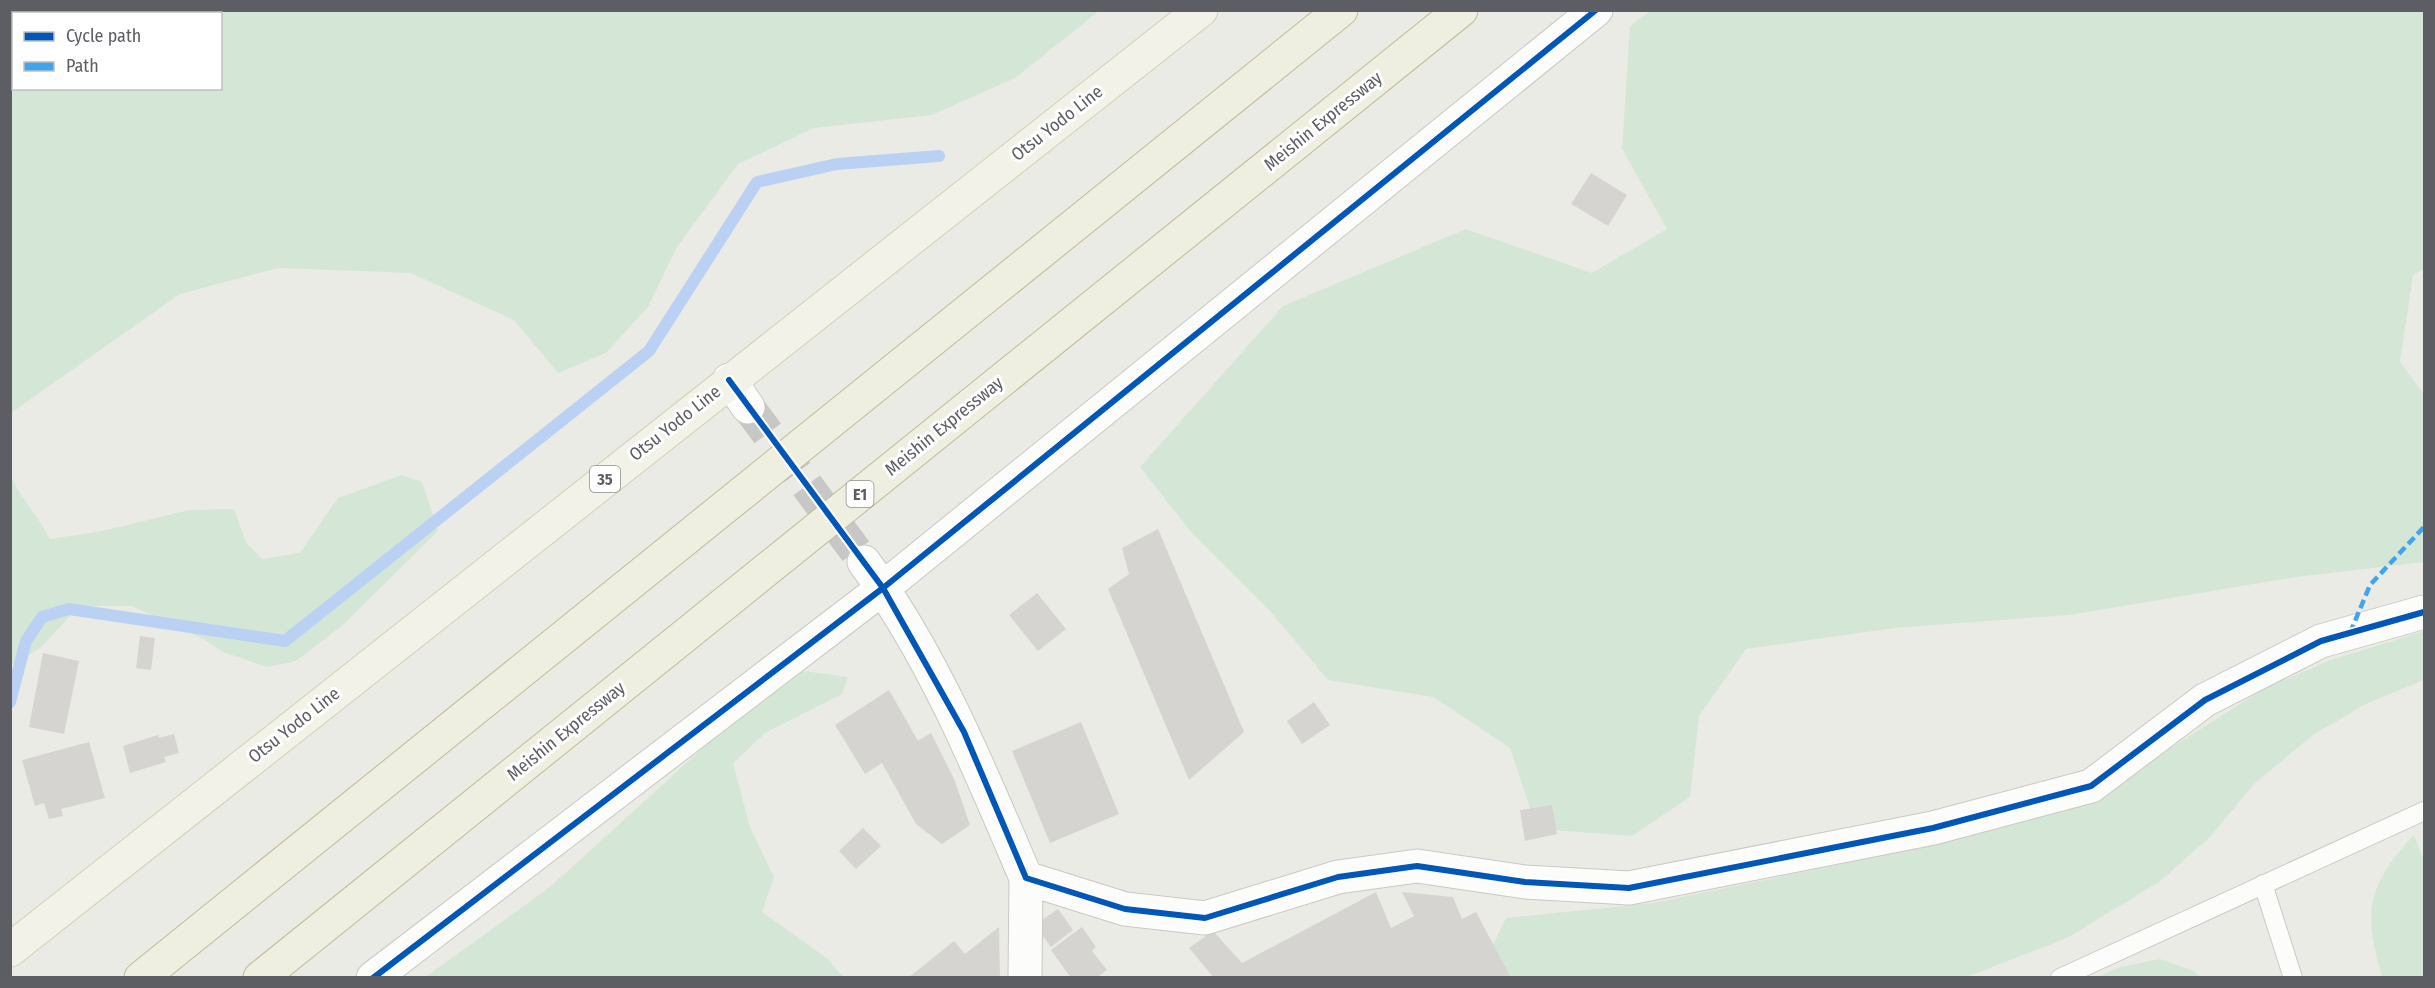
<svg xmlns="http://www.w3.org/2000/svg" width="2435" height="988" viewBox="0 0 2435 988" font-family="'Fira Sans Condensed',sans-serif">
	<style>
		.green { fill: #d4e7d6; fill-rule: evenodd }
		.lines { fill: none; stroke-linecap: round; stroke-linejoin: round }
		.stream { stroke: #bbd1f4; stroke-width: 12 }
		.building { fill: #d5d4d1 }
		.minor-tunnel { stroke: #c7c8c5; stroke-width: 33; stroke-dasharray: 33 16; stroke-linecap: butt }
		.service-casing { stroke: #c8c8c6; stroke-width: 20 }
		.minor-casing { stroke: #c8c8c6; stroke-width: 35 }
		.primary-casing { stroke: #d2d0b5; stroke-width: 35 }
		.motorway-casing { stroke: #c1bc95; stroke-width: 35 }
		.service { stroke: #fcfcfb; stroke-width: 18 }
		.minor { stroke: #fcfcfb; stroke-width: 33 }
		.primary { stroke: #f2f2e8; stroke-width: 33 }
		.motorway { stroke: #eeeee1; stroke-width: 33 }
		.quiet { stroke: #40a5ee; stroke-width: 4.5; stroke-dasharray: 9 4.5; stroke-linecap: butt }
		.cycleway-casing { stroke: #fff; stroke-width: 10 }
		.cycleway { stroke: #0057b8; stroke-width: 6 }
		.labels { text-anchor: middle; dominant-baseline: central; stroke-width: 6; stroke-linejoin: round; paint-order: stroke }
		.shield { fill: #fff; stroke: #8d8e92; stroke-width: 1.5 }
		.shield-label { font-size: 16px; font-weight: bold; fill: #5c5e63 }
		.street-label { font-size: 18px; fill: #5c5e63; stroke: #fff }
	</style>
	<rect width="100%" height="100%" fill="#ebebe6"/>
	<!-- green -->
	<g class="green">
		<path d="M 11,10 L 1099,10 L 1099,11 L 1015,78 L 932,115 L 814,128 L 738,164 L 677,247 L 648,307 L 606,353 L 558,373 L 514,320 L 411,273 L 278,268 L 180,294 L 11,413 ZM 14,14 L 220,14 L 220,88 L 14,88 Z"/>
		<polygon points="1650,11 2424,11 2424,269 2413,275 2400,362 2424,394 2424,562 2296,577 2069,615 1895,628 1746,649 1699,716 1690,797 1632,836 1537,829 1510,748 1433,697 1328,680 1270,611 1191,532 1140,467 1283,306 1466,229 1592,273 1667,229 1622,149 1630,26"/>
		<path d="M 402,475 L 422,482 L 438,531 L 343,625 L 296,661 L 267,667 L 223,652 L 205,640 L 132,606 L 80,606 L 40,648 L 11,665 L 11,476 C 21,499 39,517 50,539 L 102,531 L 189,510 L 234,509 L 246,542 L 262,559 L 300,553 L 338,498 Z"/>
		<polygon points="2424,631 2424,680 2364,705 2313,735 2254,784 2210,837 2159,882 2067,938 1967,977 1502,977 1490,951 1506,918 1653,903 1875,857 2013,825 2079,806 2262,690 2328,661"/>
		<polygon points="804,671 848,677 842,694 765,733 733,763 750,827 774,877 762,912 828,959 843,977 424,978 550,887 715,737"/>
		<path d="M 2414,835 L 2424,860 L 2424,977 L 2382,977 C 2363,911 2366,887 2414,835 Z"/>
		<polygon points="2160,959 2191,970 2201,977 2097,977 2120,967"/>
	</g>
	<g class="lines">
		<!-- stream -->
		<polyline class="stream" points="10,702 26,641 42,617 69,609 285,641 649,351 757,182 837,164 939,156"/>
	</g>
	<!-- building -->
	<g class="building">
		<polygon points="1591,173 1627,195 1608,226 1571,204"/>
		<polygon points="1158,529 1244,732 1189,780 1108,589 1129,574 1122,548"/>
		<polygon points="1037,593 1066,629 1038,651 1009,615"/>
		<polygon points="140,636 155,638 151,670 136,668"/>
		<polygon points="43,653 79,661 64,734 29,727"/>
		<polygon points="889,690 918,741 931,733 954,779 970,825 942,844 916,824 882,763 865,774 835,725"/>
		<polygon points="1314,702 1330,725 1302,744 1287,721"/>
		<polygon points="1081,722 1119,814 1050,843 1012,751"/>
		<polygon points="174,734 179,753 164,757 166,762 130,773 123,746 158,735 159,738"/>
		<polygon points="89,742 105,798 61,809 63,816 49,819 44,803 35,806 22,760"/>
		<polygon points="1552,805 1557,834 1525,841 1520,810"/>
		<polygon points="863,828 881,846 856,869 839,851"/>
		<polygon points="1376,892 1391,928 1414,916 1402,892 1453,897 1462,919 1476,912 1511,978 1214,978 1189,948 1213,931 1242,963"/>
		<polygon points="1058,909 1073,930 1051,947 1035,925"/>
		<polygon points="999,927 1000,978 908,978 954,941 965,954"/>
		<polygon points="1082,927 1096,947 1092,951 1107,970 1096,978 1071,978 1051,950"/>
	</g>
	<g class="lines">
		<!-- minor-tunnel -->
		<polyline class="minor-tunnel" points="748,407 864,562"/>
		<!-- service casing -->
		<g class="service-casing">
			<g id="service">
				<polyline points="2263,884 2293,978"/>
				<polyline points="2060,978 2424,811"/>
			</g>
		</g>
		<!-- minor casing -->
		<g class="minor-casing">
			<g id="minor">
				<polyline points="729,380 748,407"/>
				<path d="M 864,562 C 934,657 980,770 1026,878 L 1125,909 L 1205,918 L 1338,877 L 1417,866 L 1525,882 L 1629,888 L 1933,828 L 2091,786 L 2205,700 L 2321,641 L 2424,612"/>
				<polyline points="373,978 883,588 1596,10"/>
				<polyline points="1025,978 1026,878"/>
			</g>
		</g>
		<!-- primary casing -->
		<g class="primary-casing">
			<polyline id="primary" points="10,950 1201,10"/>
		</g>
		<!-- motorway casing -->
		<g class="motorway-casing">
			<g id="motorway">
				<polyline points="141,978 1341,10"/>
				<polyline points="260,978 1461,10"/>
			</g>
		</g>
		<!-- service -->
		<use href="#service" class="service"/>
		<!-- minor -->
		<use href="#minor" class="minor"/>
		<!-- primary -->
		<use href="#primary" class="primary"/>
		<!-- motorway -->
		<use href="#motorway" class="motorway"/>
		<!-- quiet -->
		<polyline class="quiet" points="2350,633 2370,585 2424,527"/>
		<!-- cycleway casing -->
		<g class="cycleway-casing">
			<g id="cycleway">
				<polyline points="729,380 883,588 964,732 1026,878 1125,909 1205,918 1338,877 1417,866 1525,882 1629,888 1933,828 2091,786 2205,700 2321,641 2424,612"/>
				<polyline points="373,978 883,588 1596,10"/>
			</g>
		</g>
		<!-- cycleway -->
		<use href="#cycleway" class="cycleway"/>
	</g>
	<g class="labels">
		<!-- shield labels -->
		<g class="shield">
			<rect x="590" y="466" width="30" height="26" rx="4.5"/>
			<rect x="846.5" y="481" width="27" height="26" rx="4.5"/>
		</g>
		<g class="shield-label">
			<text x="605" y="479">35</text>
			<text x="860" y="494">E1</text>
		</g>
		<!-- street labels -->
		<g class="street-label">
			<text transform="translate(1323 121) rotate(-39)">Meishin Expressway</text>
			<text transform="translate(1057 123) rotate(-38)">Otsu Yodo Line</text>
			<text transform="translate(675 423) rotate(-38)">Otsu Yodo Line</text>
			<text transform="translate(944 426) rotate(-39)">Meishin Expressway</text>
			<text transform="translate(294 725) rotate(-38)">Otsu Yodo Line</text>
			<text transform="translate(566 731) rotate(-39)">Meishin Expressway</text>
		</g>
	</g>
	<!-- border -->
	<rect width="2435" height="988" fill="none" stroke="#5c5e63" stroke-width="24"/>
	<!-- legend -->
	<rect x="12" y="12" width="210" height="78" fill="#ffffff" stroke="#bebfc1" stroke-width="1.5"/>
	<rect x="24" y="32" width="30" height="9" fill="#0057b8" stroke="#bebfc1" stroke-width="1.5"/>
	<text x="66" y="42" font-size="18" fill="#5c5e63">Cycle path</text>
	<rect x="24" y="62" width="30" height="9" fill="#40a5ee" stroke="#bebfc1" stroke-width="1.5"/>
	<text x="66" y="72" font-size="18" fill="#5c5e63">Path</text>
</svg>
